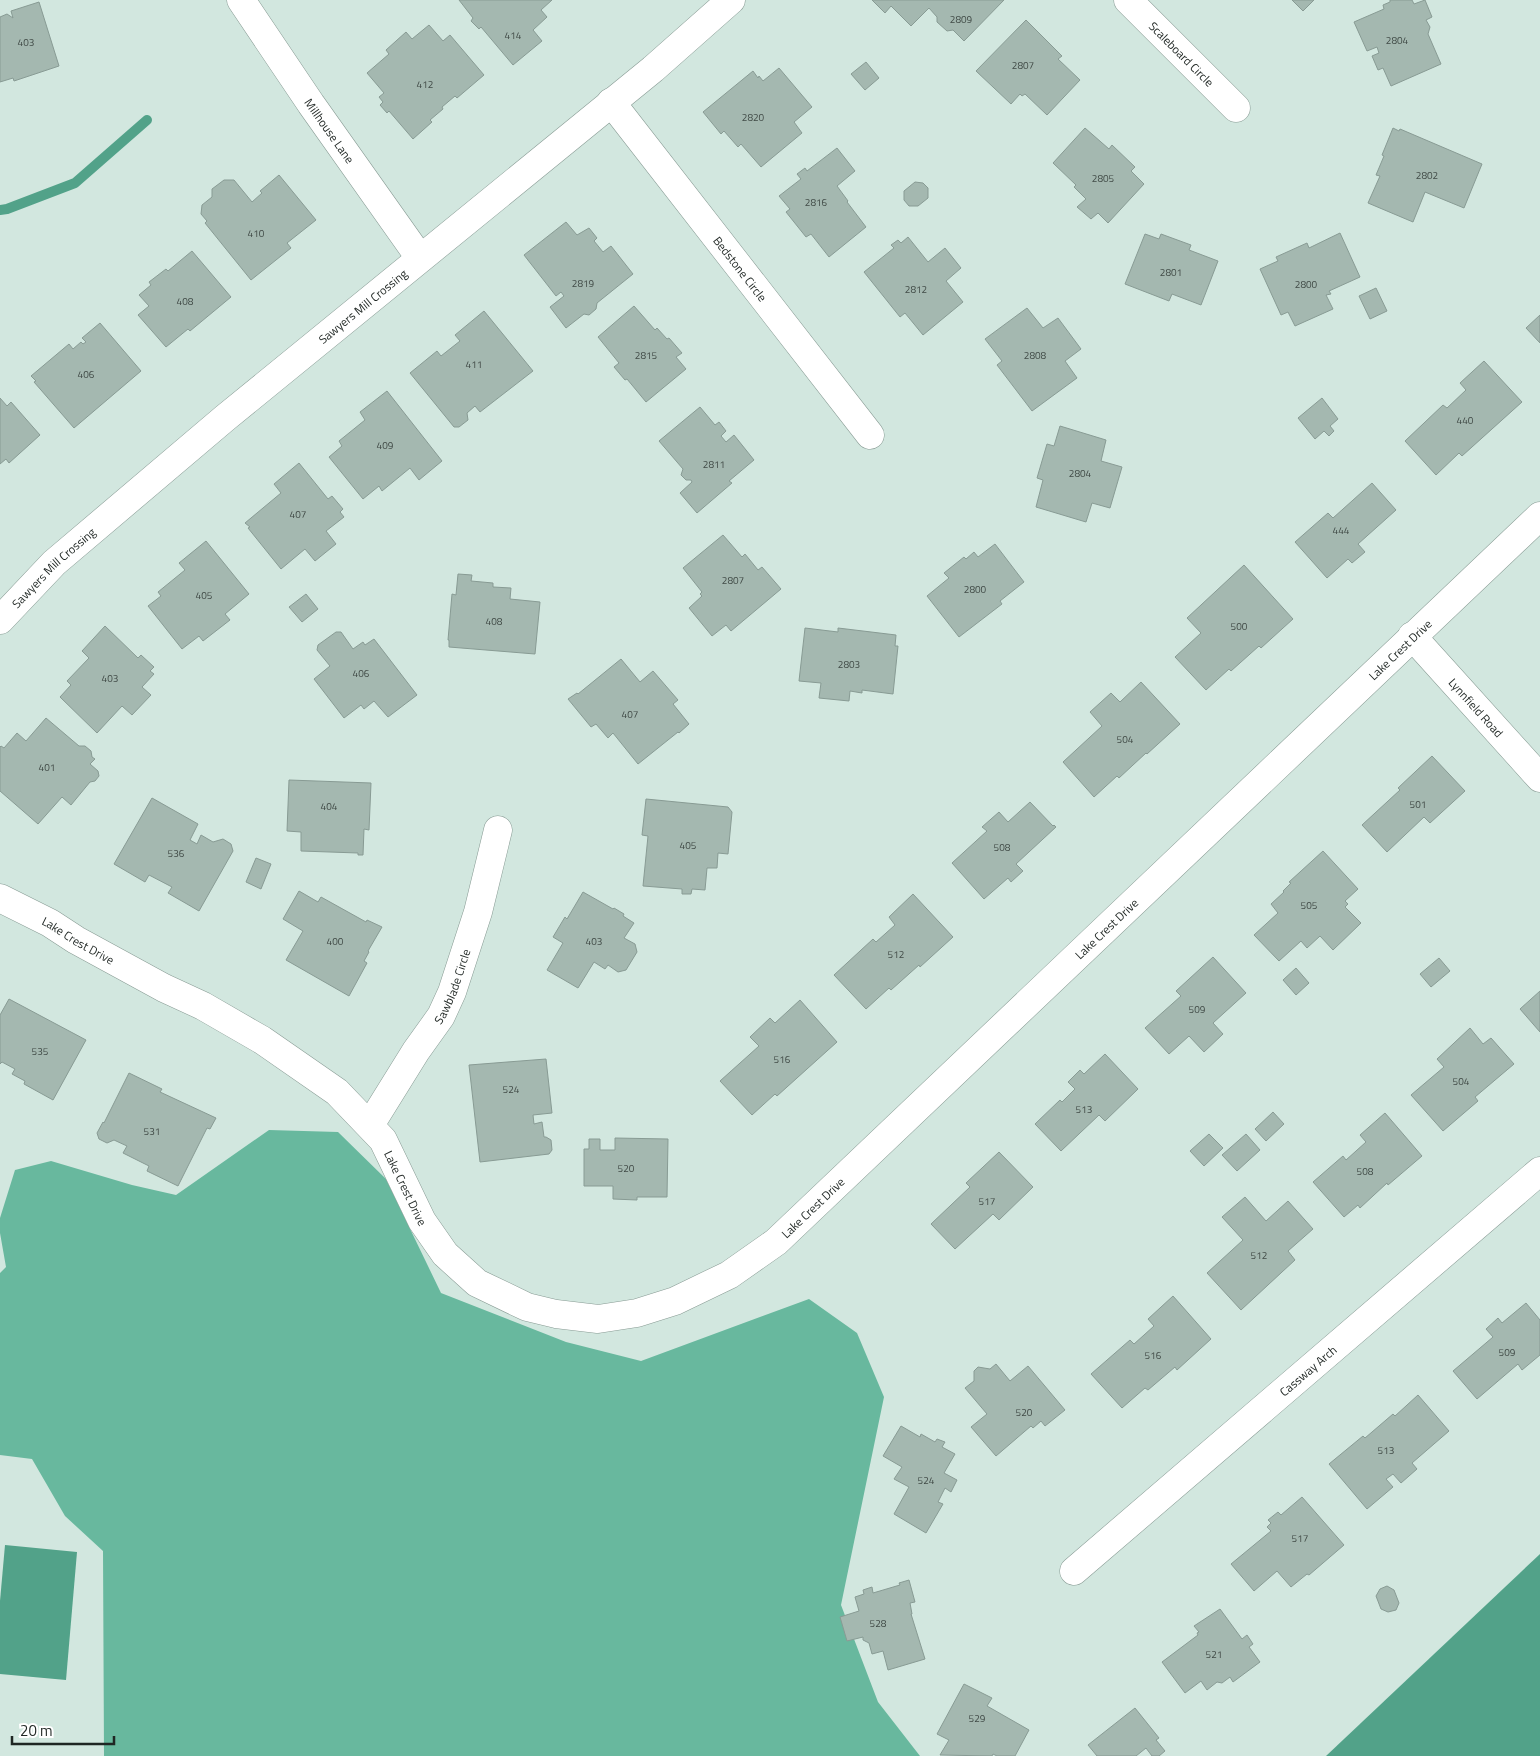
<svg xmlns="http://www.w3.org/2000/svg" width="1540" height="1756" viewBox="0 0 1540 1756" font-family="'Titillium Web',sans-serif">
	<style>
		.forest { fill: #68b89e }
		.water { fill: #52a289 }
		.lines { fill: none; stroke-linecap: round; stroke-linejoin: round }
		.stream { stroke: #52a289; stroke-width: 10 }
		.building { fill: #a4b8b0; stroke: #889b94 }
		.minor-casing { stroke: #889b94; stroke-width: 29 }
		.minor { stroke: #fff; stroke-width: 28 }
		.labels { text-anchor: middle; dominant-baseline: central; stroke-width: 5; stroke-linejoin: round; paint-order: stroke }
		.number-label { font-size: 10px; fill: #404a46 }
		.street-label { font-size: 12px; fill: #1f2623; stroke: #fff }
	</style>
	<rect width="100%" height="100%" fill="#d2e7df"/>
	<!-- forest -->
	<polygon class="forest" points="269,1130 338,1132 386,1179 441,1293 566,1342 641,1361 809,1299 857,1333 884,1397 841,1605 878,1702 920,1756 104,1756 103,1551 65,1516 32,1459 0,1455 0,1273 6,1267 0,1233 0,1218 15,1170 51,1161 132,1185 176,1195"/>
	<!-- water -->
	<g class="water">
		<polygon points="5,1545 77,1552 66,1680 0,1674 0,1601"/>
		<polygon points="1540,1554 1540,1756 1326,1756"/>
	</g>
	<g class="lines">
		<!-- stream -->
		<polyline class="stream" points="0,210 7,209 75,183 147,120"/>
	</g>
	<!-- building -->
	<g class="building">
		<polygon points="459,0 552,0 541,10 547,17 533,30 542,41 513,65 481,27 479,29 471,21 473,18"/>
		<polygon points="872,0 1004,0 964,41 953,30 947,31 937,22 937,17 929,8 911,26 891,6 885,13"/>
		<polygon points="1292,0 1314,0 1303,11"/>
		<polygon points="1390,0 1412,0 1414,4 1425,0 1432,17 1426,20 1430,27 1428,34 1441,64 1391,86 1383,68 1378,70 1372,56 1379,53 1377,47 1367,51 1354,22 1384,9 1383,5 1390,2"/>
		<polygon points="39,2 59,66 14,81 13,78 0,82 0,17 7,14 13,18 11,11"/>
		<polygon points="1026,20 1062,56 1058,59 1080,80 1047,115 1025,94 1022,96 1020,94 1011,104 976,71"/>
		<polygon points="429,25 443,41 450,35 484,75 457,98 455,96 442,107 443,109 430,120 432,122 413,139 389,111 387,113 380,105 383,102 379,97 384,93 367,73 389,54 386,50 406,32 412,39"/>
		<polygon points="866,62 879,78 865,90 851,74"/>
		<polygon points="779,68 812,107 794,122 802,133 761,167 741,144 738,147 724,131 721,134 703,112 753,71 758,78 759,76 763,81"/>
		<polygon points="1085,128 1109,149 1112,145 1135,167 1131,171 1144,184 1108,223 1098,213 1091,219 1077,207 1086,199 1074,187 1076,185 1053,163"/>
		<polygon points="1393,128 1399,131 1400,129 1482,164 1464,208 1425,192 1413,222 1368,203 1380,176 1376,175 1384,156 1382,155"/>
		<polygon points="837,148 855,171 837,186 848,201 847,202 866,227 829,257 811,234 806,237 786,212 790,209 779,196 801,179 797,174 805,168 807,171"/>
		<polygon points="279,175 316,220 287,243 291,248 251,280 205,223 207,221 201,214 202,205 212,197 212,189 224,180 234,180 252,202 262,193 260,191"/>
		<polygon points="915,182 923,183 928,188 928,198 918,206 909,206 904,200 904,191"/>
		<polygon points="566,222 577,235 589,228 597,238 594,241 603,252 611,246 633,274 597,303 596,309 589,315 584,314 566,328 550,307 564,296 561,292 556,296 524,255"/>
		<polygon points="1340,233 1360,277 1329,291 1331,294 1326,295 1333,309 1295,326 1288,312 1281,315 1260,269 1278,261 1276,257 1307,243 1309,248"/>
		<polygon points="1145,234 1159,239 1161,234 1191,245 1189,250 1218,261 1201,305 1172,294 1169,301 1125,284"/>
		<polygon points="908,237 928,262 945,248 961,268 946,281 963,302 923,335 905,313 900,317 864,272 894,248 891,245 898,240 901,243"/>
		<polygon points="192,251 231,297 190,331 188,329 166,347 138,315 149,306 139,295 151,285 149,282 166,269 168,271"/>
		<polygon points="1376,288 1387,311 1370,319 1359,296"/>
		<polygon points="634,306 655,330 657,328 667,339 669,338 682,353 676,357 686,369 646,402 627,379 625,380 614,367 619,363 598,337"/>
		<polygon points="1027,308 1043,328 1058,318 1081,349 1065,361 1077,378 1032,411 997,365 1002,361 985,339"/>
		<polygon points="484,311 533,371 480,412 475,406 467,413 468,420 459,427 454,427 410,373 437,351 441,356 460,341 455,335"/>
		<polygon points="1540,315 1540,343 1526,328"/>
		<polygon points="100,323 141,371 74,428 34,382 36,381 31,376 69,344 73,349 81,342 83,344 86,342 82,338"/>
		<polygon points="1484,361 1522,402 1462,456 1459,453 1436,475 1405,441 1443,405 1447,408 1466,390 1460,383"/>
		<polygon points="387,391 442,461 419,480 410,468 382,491 379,486 363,499 329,457 342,446 339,441 365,420 360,412"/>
		<polygon points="0,398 7,406 11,402 40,435 9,463 6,459 0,464"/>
		<polygon points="1322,398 1338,419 1330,426 1334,431 1329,436 1324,431 1315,439 1298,418"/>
		<polygon points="700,407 715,425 719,422 726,431 721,436 726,442 734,435 754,460 729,481 732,483 697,513 680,493 692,482 691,480 686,480 681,475 683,469 659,441"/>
		<polygon points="1060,426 1106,440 1101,461 1122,467 1110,508 1092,503 1086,522 1036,507 1043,480 1037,478 1047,444 1054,446"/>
		<polygon points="299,463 328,499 332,496 343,509 340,512 344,517 326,531 336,544 315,561 305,549 281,569 248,528 250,527 245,523 281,493 274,484"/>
		<polygon points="1372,483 1396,510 1358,544 1365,552 1352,563 1348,559 1327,578 1295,542 1328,513 1333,518"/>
		<polygon points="723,535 742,557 745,554 758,570 762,567 781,589 731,631 726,625 712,636 689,608 702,596 700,594 702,592 683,568"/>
		<polygon points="206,541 249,594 225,614 230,620 203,641 199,636 182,649 148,606 161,596 158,592 185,570 179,563"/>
		<polygon points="995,544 1024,582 1000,601 1002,604 959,637 927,596 949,578 944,573 964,557 966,559 974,552 978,557"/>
		<polygon points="1244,565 1293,619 1261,648 1259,646 1231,671 1229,669 1206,690 1175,657 1201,633 1187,618"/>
		<polygon points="458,574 472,575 471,581 493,583 493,587 511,588 510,599 540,602 535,654 449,647 449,640 448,640 452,594 456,595"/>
		<polygon points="306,594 318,609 302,622 289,607"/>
		<polygon points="105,626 138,658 141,655 154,667 150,671 154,674 142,687 151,695 132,715 122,706 97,733 60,697 71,685 67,681 89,658 82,651"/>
		<polygon points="805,628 838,632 838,628 896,635 895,646 898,646 893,694 862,690 862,693 850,691 849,701 819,698 821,683 799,681"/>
		<polygon points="336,632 341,632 353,649 363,642 365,645 374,639 417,695 388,717 374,701 364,709 361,705 344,718 314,679 330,666 317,650 318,645"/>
		<polygon points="621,659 640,682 653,671 678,700 673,704 689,724 679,733 678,732 638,764 613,733 608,738 596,724 591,727 568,699 577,693 578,694"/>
		<polygon points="1141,682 1180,724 1147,754 1146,753 1119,778 1117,776 1094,797 1063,762 1102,726 1090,712 1111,693 1120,702"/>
		<polygon points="46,718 79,746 85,746 91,751 92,757 95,759 90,764 98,771 99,776 95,781 90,782 71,805 62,797 38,824 0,791 0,747 1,746 4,748 17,733 26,741"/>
		<polygon points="1432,756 1465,791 1430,823 1424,817 1387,852 1362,825 1400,790 1398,788"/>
		<polygon points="289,780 371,783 369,830 364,829 363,855 358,855 358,853 301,851 301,832 287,831"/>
		<polygon points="152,798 198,824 190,840 197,844 201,835 213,842 223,839 231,844 233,851 199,911 168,893 172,887 149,875 145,882 114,864"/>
		<polygon points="646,799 728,807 732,812 728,854 718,853 717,868 707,868 705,890 692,889 691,894 682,894 682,889 643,886 648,836 642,835"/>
		<polygon points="1030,802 1053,826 1054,825 1056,827 1016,864 1023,871 1011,882 1008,878 984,899 952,863 987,831 982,827 999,812 1008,822"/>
		<polygon points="1323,851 1358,889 1345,901 1348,904 1345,907 1361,923 1333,950 1320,936 1307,948 1301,941 1279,961 1254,935 1278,913 1271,904 1284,892 1283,891 1291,883 1289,882"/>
		<polygon points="256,858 271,864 261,889 246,882"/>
		<polygon points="299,891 318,902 321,897 366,922 367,920 382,927 368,951 369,952 364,961 367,963 349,996 286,960 303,931 283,919"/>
		<polygon points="583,892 613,909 614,908 624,914 623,916 634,923 624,938 635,944 637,952 626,970 618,972 608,965 605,969 594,962 578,988 547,970 563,943 553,937 565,917 567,919"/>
		<polygon points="913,894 953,937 920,967 919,965 891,990 889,988 866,1009 834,975 873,939 876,942 895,925 889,917"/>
		<polygon points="1213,957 1246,993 1213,1023 1223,1034 1204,1052 1189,1036 1169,1054 1145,1028 1181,996 1176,991"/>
		<polygon points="1439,958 1450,971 1431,987 1420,974"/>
		<polygon points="1296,968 1309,983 1296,995 1283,980"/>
		<polygon points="1540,991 1540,1032 1520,1009"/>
		<polygon points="9,999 86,1040 53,1100 24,1084 25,1081 12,1074 15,1069 2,1062 0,1064 0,1015"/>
		<polygon points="800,1000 837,1042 777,1096 775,1094 752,1115 720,1081 759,1046 750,1037 770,1018 775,1023"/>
		<polygon points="1470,1028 1483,1044 1491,1038 1514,1064 1475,1097 1478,1101 1443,1131 1411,1095 1444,1067 1437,1059"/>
		<polygon points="1105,1054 1138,1089 1105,1121 1099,1115 1061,1151 1035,1124 1060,1100 1062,1102 1075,1089 1068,1082 1080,1070 1084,1074"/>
		<polygon points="546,1059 552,1113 533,1115 534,1124 542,1122 544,1137 546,1137 551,1140 552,1150 549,1154 480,1162 469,1065"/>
		<polygon points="129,1073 162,1089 160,1092 216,1118 210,1129 207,1128 178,1186 147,1171 149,1166 123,1153 127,1146 114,1140 107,1143 99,1139 97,1133 103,1122 104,1123"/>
		<polygon points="1273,1112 1284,1124 1266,1141 1255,1129"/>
		<polygon points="1385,1113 1422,1156 1388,1185 1387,1183 1360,1208 1358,1205 1344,1217 1313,1182 1343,1156 1346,1160 1366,1142 1360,1135"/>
		<polygon points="1209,1134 1223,1148 1204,1166 1190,1151"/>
		<polygon points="1246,1134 1260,1150 1237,1171 1222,1155"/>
		<polygon points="615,1138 668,1139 667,1197 637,1197 637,1200 613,1199 613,1186 584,1186 584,1149 589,1149 589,1139 600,1139 600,1150 615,1150"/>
		<polygon points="999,1152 1033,1187 999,1220 993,1214 955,1249 931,1224 970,1187 966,1183"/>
		<polygon points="1245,1197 1266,1221 1288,1201 1313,1229 1288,1251 1295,1260 1241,1310 1207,1273 1243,1240 1222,1217"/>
		<polygon points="1173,1296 1211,1339 1177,1370 1175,1367 1148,1390 1145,1388 1122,1408 1091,1374 1130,1340 1134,1344 1154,1326 1148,1319"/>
		<polygon points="1526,1303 1540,1320 1540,1355 1522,1370 1518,1364 1477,1399 1453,1371 1493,1337 1486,1329 1498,1318 1502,1323"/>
		<polygon points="996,1364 1010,1381 1028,1366 1065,1410 1045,1426 1041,1421 1033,1428 1031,1426 996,1456 971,1427 987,1414 965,1388 974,1381 974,1371 978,1367 990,1369"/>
		<polygon points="1418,1395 1449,1431 1412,1463 1417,1469 1401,1483 1393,1474 1386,1479 1393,1487 1367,1509 1329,1464 1363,1436 1365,1438 1393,1414 1395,1416"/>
		<polygon points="901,1426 920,1437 921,1434 935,1442 937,1439 945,1442 942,1447 955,1454 944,1473 957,1480 951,1492 945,1488 938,1502 943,1504 926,1533 894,1514 909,1487 894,1479 902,1467 883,1456"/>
		<polygon points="1302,1497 1344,1545 1309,1575 1307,1574 1291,1587 1277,1571 1254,1591 1231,1564 1271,1531 1267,1527 1271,1523 1268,1520 1278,1512 1281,1515"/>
		<polygon points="909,1580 915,1602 910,1603 912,1614 911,1614 925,1659 888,1670 883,1651 872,1654 869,1643 863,1640 863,1637 847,1641 840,1617 859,1611 855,1597 864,1594 863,1590 872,1587 873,1593 900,1585 899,1583"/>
		<polygon points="1387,1586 1394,1590 1399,1603 1396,1610 1388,1612 1381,1609 1376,1596 1380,1589"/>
		<polygon points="1220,1609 1242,1639 1247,1635 1253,1644 1249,1647 1260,1662 1233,1682 1230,1677 1222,1683 1217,1682 1207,1690 1201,1681 1185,1693 1162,1662 1198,1635 1197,1633 1199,1632 1194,1626"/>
		<polygon points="964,1684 992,1698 987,1706 1029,1730 1015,1756 997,1756 993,1754 992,1756 940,1755 949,1740 937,1734"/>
		<polygon points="1135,1708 1159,1738 1156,1740 1165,1751 1159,1756 1152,1756 1146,1748 1136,1756 1097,1756 1088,1745"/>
	</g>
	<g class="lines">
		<!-- minor casing -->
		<g class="minor-casing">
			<g id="minor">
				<path id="s1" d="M 241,0 L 311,104 L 420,258"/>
				<path id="s2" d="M 1128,0 L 1236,108"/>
				<path id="s3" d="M 611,102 L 870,435"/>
				<path id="s4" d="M 0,620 L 54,563 L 225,418 L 653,69 L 731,0"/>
				<path id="s5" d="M 1412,636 L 1540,778"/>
				<path id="s6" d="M 0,898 L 50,923 L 76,940 L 164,988 L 203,1006 L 262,1040 L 337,1092 L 383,1140 L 422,1221 L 445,1254 L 477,1283 L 527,1307 L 556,1314 L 598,1319 L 637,1313 L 675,1301 L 729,1275 L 776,1242 L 1540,516"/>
				<path id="s7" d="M 370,1125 L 416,1051 L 441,1016 L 452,992 L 478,912 L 498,830"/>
				<path id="s8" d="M 1074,1571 L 1540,1171"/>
			</g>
		</g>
		<!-- minor -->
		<use href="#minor" class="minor"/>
	</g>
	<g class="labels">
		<!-- number labels -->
		<g class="number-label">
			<text x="961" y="19">2809</text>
			<text x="513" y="35">414</text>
			<text x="1397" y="40">2804</text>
			<text x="26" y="42">403</text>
			<text x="1023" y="65">2807</text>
			<text x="425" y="84">412</text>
			<text x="753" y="117">2820</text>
			<text x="1427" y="175">2802</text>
			<text x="1103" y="178">2805</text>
			<text x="816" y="202">2816</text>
			<text x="256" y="233">410</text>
			<text x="1171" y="272">2801</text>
			<text x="583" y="283">2819</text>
			<text x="1306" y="284">2800</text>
			<text x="916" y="289">2812</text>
			<text x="185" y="301">408</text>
			<text x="646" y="355">2815</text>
			<text x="1035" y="355">2808</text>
			<text x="474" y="364">411</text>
			<text x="86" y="374">406</text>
			<text x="1465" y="420">440</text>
			<text x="385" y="445">409</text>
			<text x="714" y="464">2811</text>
			<text x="1080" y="473">2804</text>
			<text x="298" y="514">407</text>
			<text x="1341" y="530">444</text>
			<text x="733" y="580">2807</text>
			<text x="975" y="589">2800</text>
			<text x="204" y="595">405</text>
			<text x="494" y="621">408</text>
			<text x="1239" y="626">500</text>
			<text x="849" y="664">2803</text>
			<text x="361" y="673">406</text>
			<text x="110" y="678">403</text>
			<text x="630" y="714">407</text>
			<text x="1125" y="739">504</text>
			<text x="47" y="767">401</text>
			<text x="1418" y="804">501</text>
			<text x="329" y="806">404</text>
			<text x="688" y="845">405</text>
			<text x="1002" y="847">508</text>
			<text x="176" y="853">536</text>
			<text x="1309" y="905">505</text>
			<text x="335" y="941">400</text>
			<text x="594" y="941">403</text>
			<text x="896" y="954">512</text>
			<text x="1197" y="1009">509</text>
			<text x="40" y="1051">535</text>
			<text x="782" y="1059">516</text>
			<text x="1461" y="1081">504</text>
			<text x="511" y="1089">524</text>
			<text x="1084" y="1109">513</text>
			<text x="152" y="1131">531</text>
			<text x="626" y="1168">520</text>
			<text x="1365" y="1171">508</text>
			<text x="987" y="1201">517</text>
			<text x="1259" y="1255">512</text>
			<text x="1507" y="1352">509</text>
			<text x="1153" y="1355">516</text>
			<text x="1024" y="1412">520</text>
			<text x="1386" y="1450">513</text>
			<text x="926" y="1480">524</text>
			<text x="1300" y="1538">517</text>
			<text x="878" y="1623">528</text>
			<text x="1214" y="1654">521</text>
			<text x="977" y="1718">529</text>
		</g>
		<!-- street labels -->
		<g class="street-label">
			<text stroke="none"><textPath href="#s2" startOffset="76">Scaleboard Circle</textPath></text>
			<text stroke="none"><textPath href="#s1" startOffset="158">Millhouse Lane</textPath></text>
			<text stroke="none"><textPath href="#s3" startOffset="211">Bedstone Circle</textPath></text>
			<text stroke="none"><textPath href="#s4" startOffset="480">Sawyers Mill Crossing</textPath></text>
			<text stroke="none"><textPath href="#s4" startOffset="75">Sawyers Mill Crossing</textPath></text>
			<text stroke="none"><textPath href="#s6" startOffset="1814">Lake Crest Drive</textPath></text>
			<text stroke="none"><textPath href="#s5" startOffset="96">Lynnfield Road</textPath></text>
			<text stroke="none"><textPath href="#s6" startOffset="1409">Lake Crest Drive</textPath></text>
			<text stroke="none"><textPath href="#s6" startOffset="89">Lake Crest Drive</textPath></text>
			<text stroke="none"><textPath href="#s7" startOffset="162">Sawblade Circle</textPath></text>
			<text stroke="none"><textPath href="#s6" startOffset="509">Lake Crest Drive</textPath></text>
			<text stroke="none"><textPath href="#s6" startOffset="1004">Lake Crest Drive</textPath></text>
			<text stroke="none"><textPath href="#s8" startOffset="308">Cassway Arch</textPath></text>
		</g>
	</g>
	<!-- scale -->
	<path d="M12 1736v8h102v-8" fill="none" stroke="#1f2623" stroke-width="2.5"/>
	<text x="20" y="1736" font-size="15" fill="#1f2623" stroke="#ffffff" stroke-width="4" paint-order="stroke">20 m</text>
</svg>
